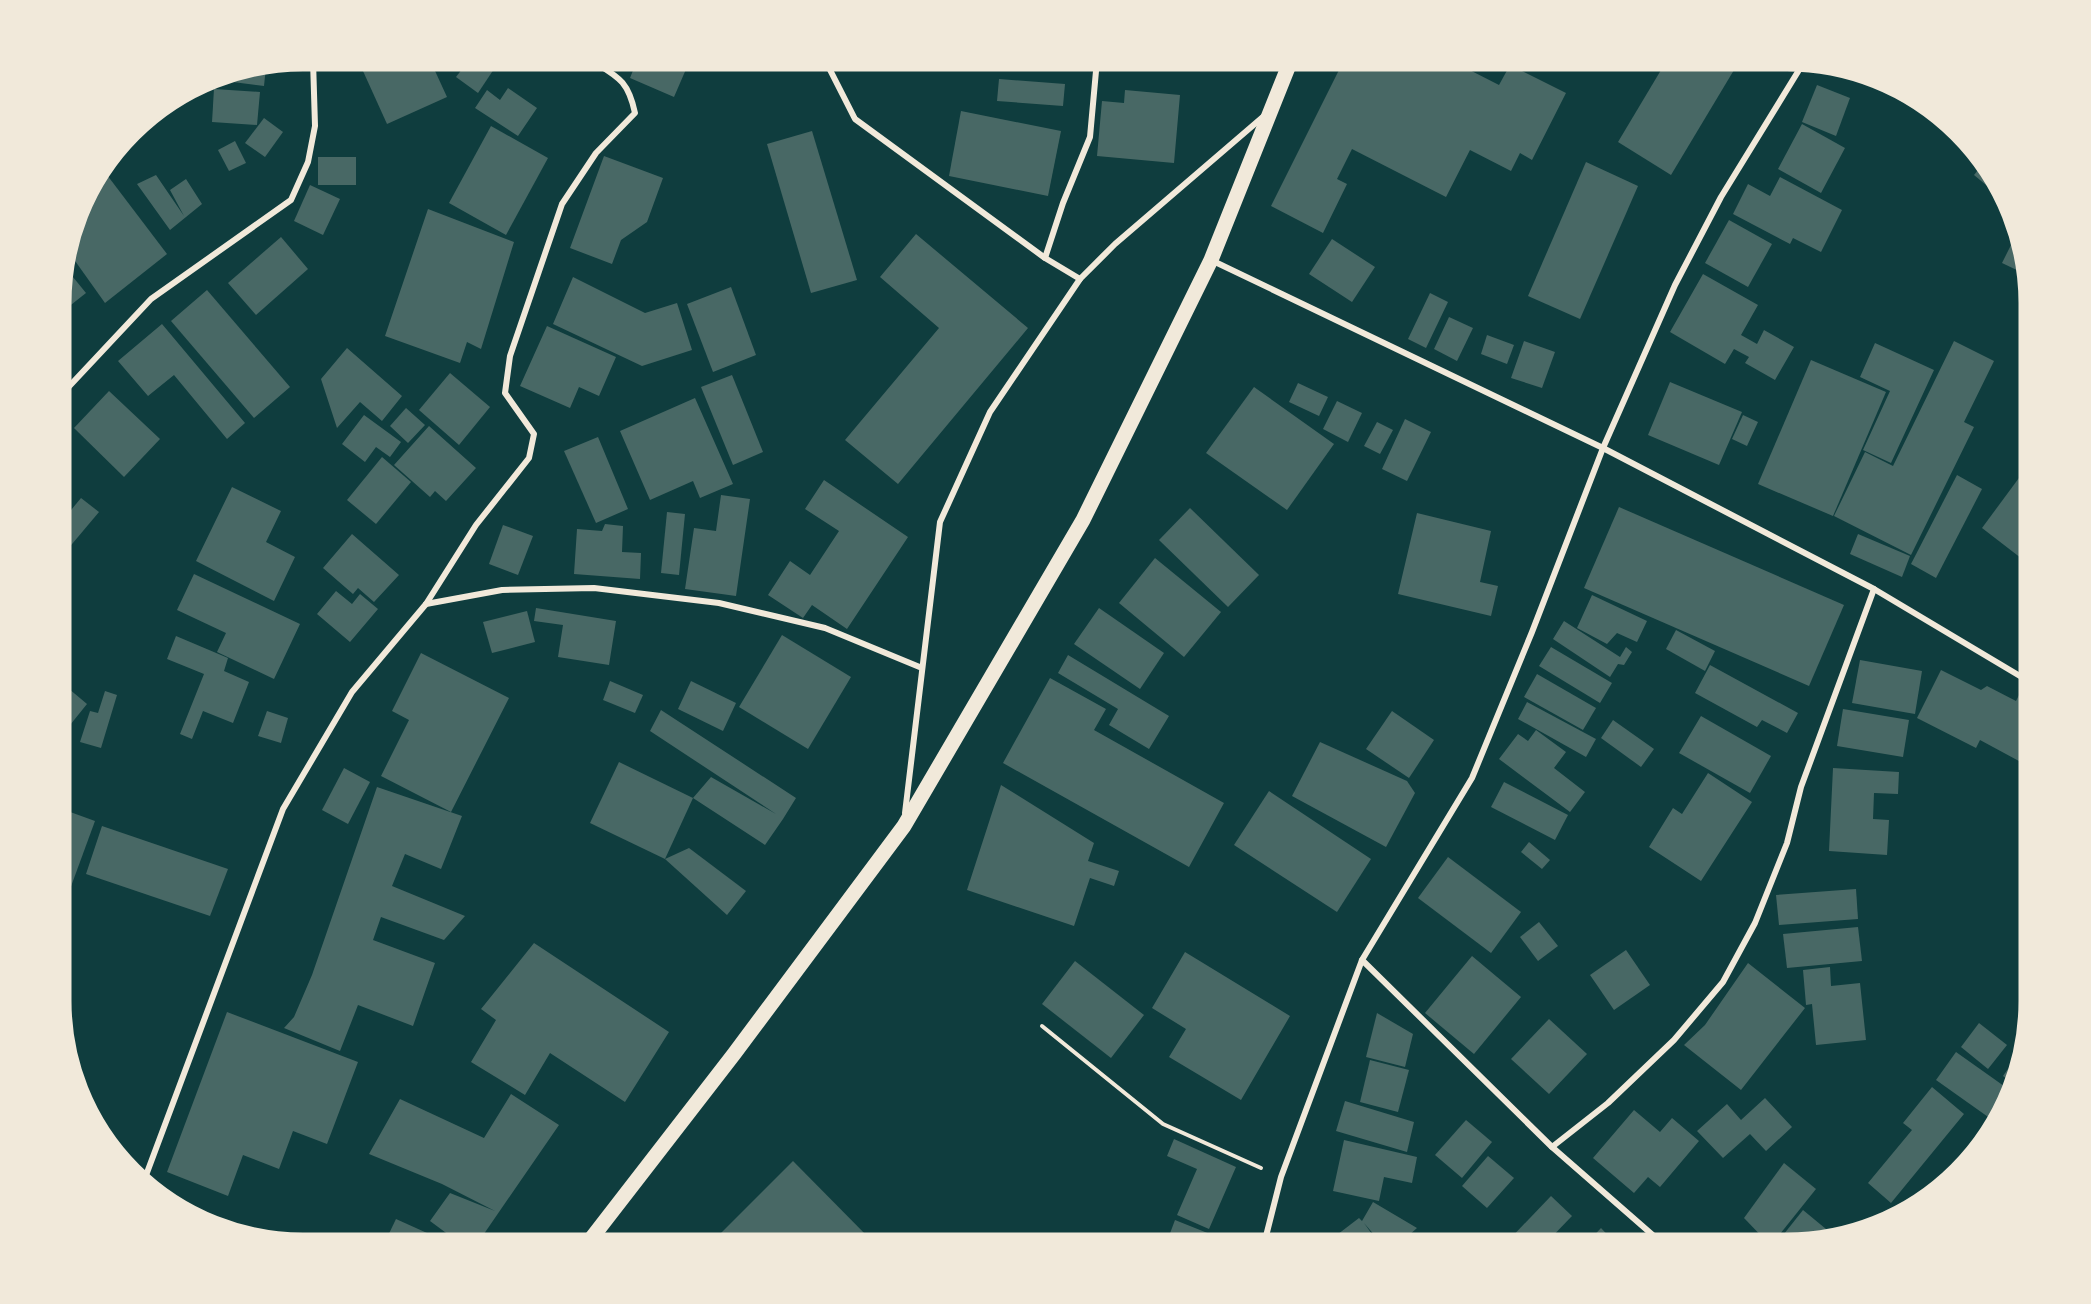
<svg xmlns="http://www.w3.org/2000/svg" width="2091" height="1304" viewBox="0 0 2091 1304" font-family="'Nunito Sans',sans-serif">
	<style>
		.building { fill: #486865 }
		.lines { fill: none; stroke-linecap: round; stroke-linejoin: round }
		.path { stroke: #f1e9da; stroke-width: 4 }
		.minor { stroke: #f1e9da; stroke-width: 6 }
		.primary { stroke: #f1e9da; stroke-width: 15 }
		.rim { fill: none; stroke: #f1e9da; stroke-width: 3 }
	</style>
	<rect width="100%" height="100%" fill="#0f3d3e"/>
	<!-- building -->
	<g class="building">
		<polygon points="358,60 430,60 447,97 387,124"/>
		<polygon points="469,60 500,60 478,93 456,77"/>
		<polygon points="629,60 690,60 674,97 630,78 636,63"/>
		<polygon points="1107,60 1151,60 1150,68 1107,64"/>
		<polygon points="1344,60 1356,60 1368,66 1371,60 1450,60 1499,85 1510,65 1566,93 1532,160 1520,153 1511,171 1470,150 1446,197 1352,149 1337,179 1347,184 1323,233 1271,206"/>
		<polygon points="1667,60 1740,60 1671,175 1618,142"/>
		<polygon points="266,67 264,86 210,79 210,78"/>
		<polygon points="999,79 1065,84 1063,106 997,101"/>
		<polygon points="1817,85 1850,98 1836,136 1802,122"/>
		<polygon points="508,88 537,108 518,136 475,108 487,90 500,100"/>
		<polygon points="214,89 260,92 257,125 212,122"/>
		<polygon points="1125,90 1180,95 1174,163 1097,156 1102,101 1124,103"/>
		<polygon points="961,111 1061,131 1048,196 949,176"/>
		<polygon points="264,118 283,132 265,157 245,143"/>
		<polygon points="1802,124 1845,148 1821,193 1778,169"/>
		<polygon points="491,126 548,158 506,235 449,203"/>
		<polygon points="812,131 857,280 811,293 767,144"/>
		<polygon points="235,141 246,163 229,171 218,150"/>
		<polygon points="604,156 663,178 647,222 621,240 612,264 570,248"/>
		<rect x="318" y="157" width="38" height="28"/>
		<polygon points="1586,162 1638,186 1580,319 1528,296"/>
		<polygon points="1982,165 1999,182 2004,200 1974,175"/>
		<polygon points="104,171 167,254 105,303 68,251 85,195"/>
		<polygon points="156,175 184,216 170,190 186,179 202,204 170,230 137,184"/>
		<polygon points="1780,177 1842,210 1821,252 1793,238 1790,244 1733,214 1748,184 1770,196"/>
		<polygon points="310,185 340,199 323,235 294,221"/>
		<polygon points="428,209 514,242 481,349 467,342 460,363 385,336"/>
		<polygon points="1729,220 1772,244 1748,287 1705,263"/>
		<polygon points="916,234 1028,328 898,484 845,440 939,328 880,277"/>
		<polygon points="281,237 308,269 256,315 228,283"/>
		<polygon points="1332,239 1375,267 1352,302 1309,274"/>
		<polygon points="2012,243 2018,246 2025,269 2023,273 2002,263"/>
		<polygon points="64,266 86,293 62,312 62,272"/>
		<polygon points="1703,274 1758,305 1741,335 1757,344 1764,330 1794,347 1775,380 1745,363 1749,357 1734,349 1725,364 1670,332"/>
		<polygon points="573,277 645,313 677,303 692,350 642,366 553,324"/>
		<polygon points="731,287 756,355 713,372 687,304"/>
		<polygon points="207,290 290,387 254,418 171,321"/>
		<polygon points="1430,293 1448,302 1426,348 1408,339"/>
		<polygon points="1449,317 1473,328 1457,361 1434,349"/>
		<polygon points="162,324 245,423 227,439 174,375 148,396 118,361"/>
		<polygon points="547,326 616,357 599,396 579,387 570,408 520,386"/>
		<polygon points="1487,335 1514,345 1507,364 1481,354"/>
		<polygon points="1524,341 1555,352 1542,388 1511,378"/>
		<polygon points="1954,341 1994,361 1964,422 1974,427 1911,555 1834,516 1865,452 1893,466"/>
		<polygon points="1875,343 1934,370 1891,463 1863,450 1890,391 1860,377"/>
		<polygon points="347,348 402,396 382,421 360,402 337,428 321,379"/>
		<polygon points="1811,360 1886,392 1833,516 1758,484"/>
		<polygon points="450,373 490,407 459,445 419,410"/>
		<polygon points="732,375 763,452 733,465 701,387"/>
		<polygon points="1670,382 1742,412 1719,465 1648,435"/>
		<polygon points="1298,383 1328,397 1319,416 1289,402"/>
		<polygon points="1254,387 1334,444 1287,510 1206,453"/>
		<polygon points="109,391 160,439 124,477 74,428"/>
		<polygon points="695,398 733,484 700,498 693,481 650,500 620,431"/>
		<polygon points="1337,401 1362,413 1348,442 1323,429"/>
		<polygon points="406,408 425,425 408,443 390,426"/>
		<polygon points="364,415 401,442 390,457 376,447 365,462 342,444"/>
		<polygon points="1743,415 1758,422 1747,446 1732,439"/>
		<polygon points="1405,419 1431,432 1407,481 1382,469"/>
		<polygon points="1377,422 1393,430 1380,454 1364,446"/>
		<polygon points="429,426 476,468 446,501 435,491 430,497 394,465"/>
		<polygon points="598,437 628,509 596,523 564,451"/>
		<polygon points="382,457 411,482 376,524 347,500"/>
		<polygon points="2030,463 2030,565 1982,528"/>
		<polygon points="1957,475 1982,489 1936,578 1911,564"/>
		<polygon points="824,480 908,537 847,629 812,605 803,618 768,595 790,561 810,575 839,531 805,509"/>
		<polygon points="232,487 281,511 266,542 295,557 274,601 196,561"/>
		<polygon points="721,495 750,499 736,596 685,589 694,528 716,531"/>
		<polygon points="81,498 99,512 67,550 62,546 62,521"/>
		<polygon points="1619,507 1844,605 1809,686 1584,588"/>
		<polygon points="1190,508 1259,575 1228,607 1159,540"/>
		<polygon points="667,512 685,514 679,575 661,573"/>
		<polygon points="1417,513 1491,531 1480,582 1498,586 1491,616 1398,594"/>
		<polygon points="605,524 623,526 622,552 641,553 640,579 574,574 577,529 602,531"/>
		<polygon points="503,525 533,536 518,575 489,564"/>
		<polygon points="352,534 399,575 374,602 358,588 353,594 323,568"/>
		<polygon points="1858,534 1910,556 1902,577 1850,554"/>
		<polygon points="1155,558 1221,612 1184,657 1119,603"/>
		<polygon points="194,574 300,624 274,679 217,652 226,633 177,610"/>
		<polygon points="336,591 352,604 360,594 378,609 350,642 317,614"/>
		<polygon points="1592,595 1647,621 1637,642 1617,633 1607,644 1577,628"/>
		<polygon points="536,608 616,621 609,665 558,657 563,625 534,621"/>
		<polygon points="1099,608 1164,653 1140,689 1074,644"/>
		<polygon points="527,611 535,642 492,653 483,622"/>
		<polygon points="1564,621 1620,657 1626,647 1632,652 1624,665 1618,664 1610,677 1553,639"/>
		<polygon points="1676,630 1715,651 1705,671 1666,649"/>
		<polygon points="782,635 851,677 808,749 739,707"/>
		<polygon points="176,636 228,658 224,671 249,682 233,723 203,711 192,739 180,734 204,674 167,659"/>
		<polygon points="1551,647 1612,683 1600,703 1539,666"/>
		<polygon points="421,653 509,698 451,812 381,776 409,720 392,711"/>
		<polygon points="1068,655 1169,716 1149,749 1109,725 1118,709 1058,673"/>
		<polygon points="1860,660 1922,671 1915,714 1852,703"/>
		<polygon points="1710,665 1798,713 1787,733 1762,720 1757,727 1695,693"/>
		<polygon points="1941,670 1981,690 1987,686 2016,701 2022,689 2030,694 2030,767 1980,740 1976,748 1917,718"/>
		<polygon points="1537,674 1596,708 1583,730 1524,697"/>
		<polygon points="1050,678 1106,709 1094,730 1224,803 1189,867 1003,763"/>
		<polygon points="610,681 643,695 635,713 603,700"/>
		<polygon points="691,681 736,703 723,731 678,709"/>
		<polygon points="62,683 87,704 62,735"/>
		<polygon points="105,691 117,695 101,748 80,742 90,711 98,713"/>
		<polygon points="1527,702 1596,739 1586,757 1518,719"/>
		<polygon points="1843,709 1909,720 1903,757 1837,746"/>
		<polygon points="661,710 796,798 783,819 765,845 693,798 711,777 776,814 650,731"/>
		<polygon points="267,711 288,718 281,743 258,736"/>
		<polygon points="1392,711 1434,740 1409,778 1366,749"/>
		<polygon points="1701,716 1771,756 1750,793 1679,753"/>
		<polygon points="1613,720 1654,749 1641,767 1601,738"/>
		<polygon points="1536,730 1566,752 1554,768 1585,792 1570,812 1499,759 1518,734 1528,741"/>
		<polygon points="1320,742 1407,781 1415,793 1386,847 1292,796"/>
		<polygon points="619,762 693,798 665,859 590,823"/>
		<polygon points="344,768 370,782 348,824 322,810"/>
		<polygon points="1833,768 1899,772 1898,794 1874,793 1873,819 1889,820 1887,855 1829,851"/>
		<polygon points="1708,773 1752,802 1701,881 1649,847 1673,808 1682,814"/>
		<polygon points="1504,782 1568,815 1555,840 1491,807"/>
		<polygon points="1001,785 1094,843 1088,861 1119,871 1114,886 1090,878 1074,926 967,890"/>
		<polygon points="377,787 462,816 441,869 405,854 392,886 465,916 444,940 381,917 373,940 435,963 413,1026 358,1005 340,1051 284,1028 294,1017 312,975"/>
		<polygon points="1269,791 1371,859 1337,912 1234,845"/>
		<polygon points="62,809 95,821 62,911"/>
		<polygon points="102,826 228,869 210,916 86,874"/>
		<polygon points="1529,842 1550,860 1542,869 1521,852"/>
		<polygon points="689,848 746,891 727,915 665,859"/>
		<polygon points="1448,857 1521,912 1491,953 1418,898"/>
		<polygon points="1856,889 1858,919 1779,925 1776,895"/>
		<polygon points="1539,922 1558,946 1538,961 1520,937"/>
		<polygon points="1858,927 1862,961 1787,968 1783,934"/>
		<polygon points="534,943 669,1032 625,1102 550,1053 525,1095 471,1062 496,1020 481,1009"/>
		<polygon points="1626,950 1650,985 1614,1010 1590,975"/>
		<polygon points="1185,952 1290,1016 1241,1100 1169,1057 1186,1029 1152,1008"/>
		<polygon points="1472,956 1521,997 1474,1054 1425,1013"/>
		<polygon points="1075,961 1144,1015 1111,1058 1042,1004"/>
		<polygon points="1748,963 1805,1008 1741,1090 1684,1045 1705,1025"/>
		<polygon points="1830,967 1831,986 1860,983 1866,1040 1816,1045 1812,1004 1806,1005 1803,970"/>
		<polygon points="227,1012 358,1062 327,1144 293,1131 279,1169 243,1155 228,1196 167,1172"/>
		<polygon points="1377,1013 1413,1034 1405,1067 1366,1057"/>
		<polygon points="1549,1019 1587,1054 1549,1094 1511,1059"/>
		<polygon points="1979,1023 2007,1045 1988,1069 1961,1047"/>
		<polygon points="1956,1052 2011,1091 1991,1119 1936,1080"/>
		<polygon points="2019,1053 2023,1055 2015,1085 2003,1076"/>
		<polygon points="1370,1060 1409,1070 1398,1112 1360,1102"/>
		<polygon points="1932,1087 1964,1114 1891,1203 1868,1183 1912,1130 1903,1123"/>
		<polygon points="511,1094 559,1125 477,1244 461,1244 430,1221 450,1193 495,1211 442,1184 369,1154 400,1099 484,1138"/>
		<polygon points="1765,1098 1792,1127 1766,1151 1750,1134 1723,1158 1697,1131 1727,1104 1741,1120"/>
		<polygon points="2007,1098 2009,1098 1996,1123 1992,1120"/>
		<polygon points="1345,1101 1414,1122 1407,1152 1336,1131"/>
		<polygon points="1634,1110 1660,1132 1672,1118 1699,1141 1660,1187 1648,1177 1634,1193 1593,1158"/>
		<polygon points="1466,1120 1492,1142 1462,1178 1435,1155"/>
		<polygon points="1174,1139 1236,1167 1209,1229 1177,1215 1197,1169 1167,1156"/>
		<polygon points="1344,1140 1417,1157 1412,1183 1384,1177 1379,1201 1333,1191"/>
		<polygon points="1488,1156 1514,1178 1487,1208 1462,1186"/>
		<polygon points="793,1161 875,1244 710,1244"/>
		<polygon points="1784,1163 1816,1189 1772,1244 1769,1244 1744,1218"/>
		<polygon points="1551,1196 1572,1216 1545,1244 1505,1244"/>
		<polygon points="1373,1202 1417,1228 1399,1244 1382,1244 1364,1223 1379,1244 1325,1244 1359,1218 1362,1221"/>
		<polygon points="1803,1210 1826,1229 1818,1239 1803,1243 1776,1244"/>
		<polygon points="396,1219 447,1242 446,1244 384,1244"/>
		<polygon points="1175,1220 1220,1238 1217,1244 1166,1244"/>
		<polygon points="1601,1228 1616,1244 1586,1244"/>
	</g>
	<g class="lines">
		<!-- path -->
		<polyline class="path" points="1042,1026 1163,1124 1261,1168"/>
		<!-- minor -->
		<g class="minor">
			<polyline points="825,60 855,119 1045,258 1080,279"/>
			<polyline points="1045,258 1063,203 1090,137 1097,60"/>
			<polyline points="1213,261 1603,448 1874,589 2030,682"/>
			<polyline points="62,394 151,299 291,200 308,162 315,126 313,60"/>
			<polyline points="426,604 502,590 594,588 719,603 825,628 922,668"/>
			<polyline points="905,813 940,522 990,412 1080,279 1115,244 1264,116"/>
			<polyline points="1362,960 1552,1147 1663,1244"/>
			<polyline points="1552,1147 1608,1103 1674,1040 1723,982 1755,923 1787,843 1801,787 1874,589"/>
			<path d="M 145,1178 L 283,809 L 352,692 L 426,604 L 476,525 L 529,458 L 534,434 L 505,393 L 510,356 L 562,204 L 596,153 L 635,113 C 628,80 618,77 591,60"/>
			<polyline points="1264,1244 1281,1177 1362,960 1472,778 1532,632 1603,448 1675,285 1721,197 1799,70 1806,63"/>
		</g>
		<!-- primary -->
		<polyline class="primary" points="587,1244 734,1054 904,826 1083,520 1211,260 1291,60"/>
	</g>
	<!-- crop -->
	<path d="M0 0H2091V1304H0ZM303 70H1787A233 233 0 0 1 2020 303V1001A233 233 0 0 1 1787 1234H303A233 233 0 0 1 70 1001V303A233 233 0 0 1 303 70Z" fill="#f1e9da" fill-rule="evenodd"/>
	<path class="rim" d="M303 70H1787A233 233 0 0 1 2020 303V1001A233 233 0 0 1 1787 1234H303A233 233 0 0 1 70 1001V303A233 233 0 0 1 303 70Z"/>
</svg>
